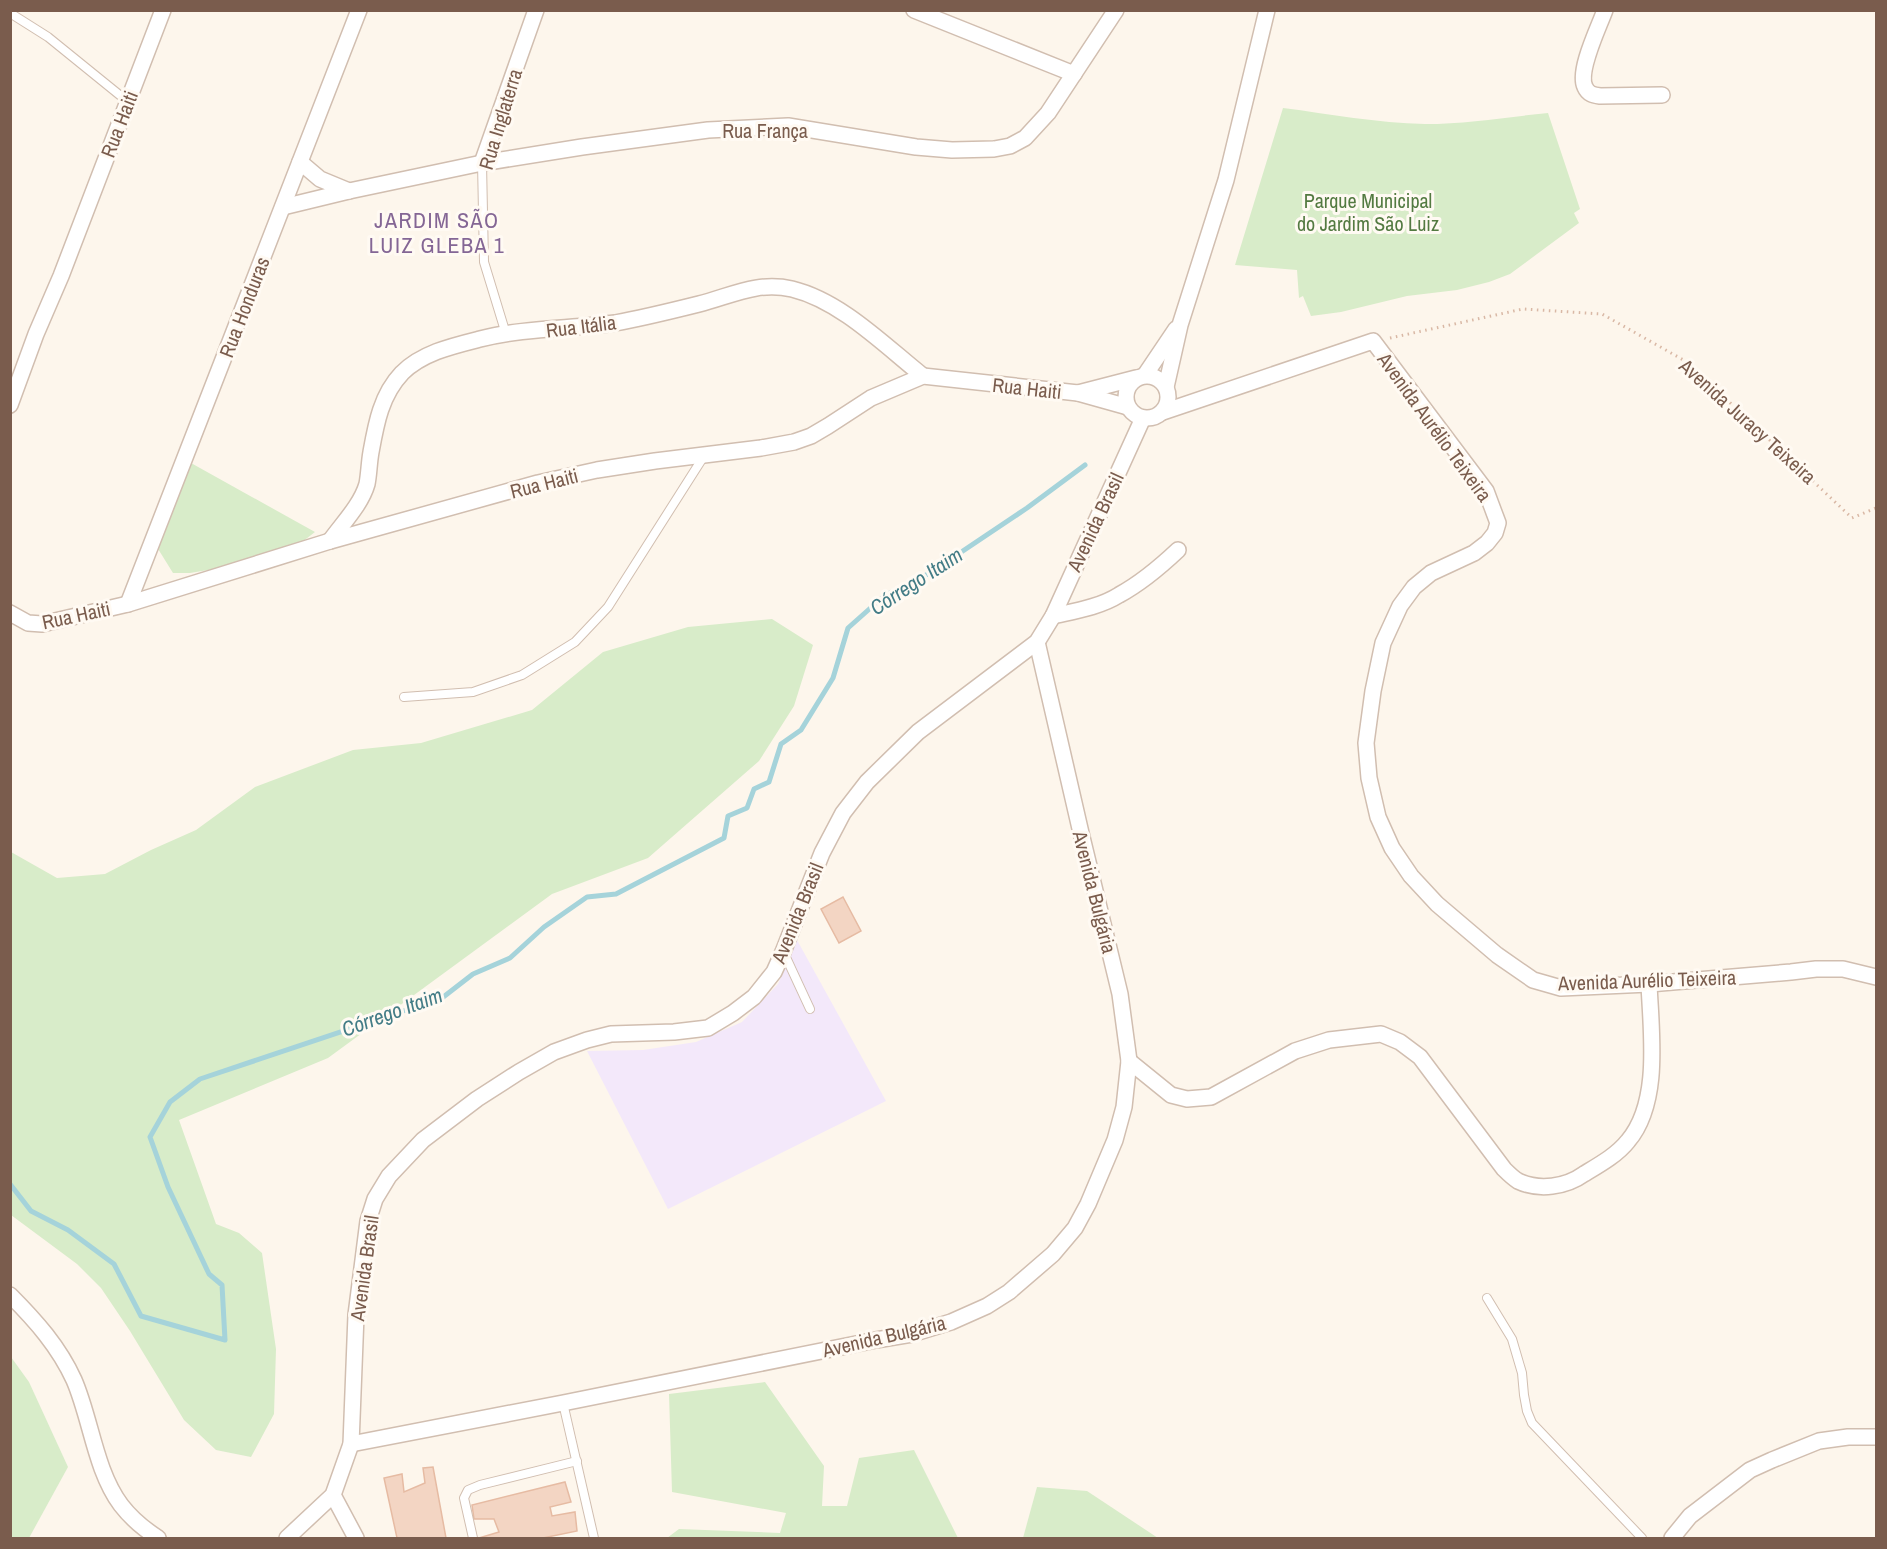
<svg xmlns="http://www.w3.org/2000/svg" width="1887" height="1549" viewBox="0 0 1887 1549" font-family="'Archivo Narrow',sans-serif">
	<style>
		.education { fill: #f3e8fa }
		.green { fill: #d8ecc9 }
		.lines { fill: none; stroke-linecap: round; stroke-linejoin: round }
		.stream { stroke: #a5d3da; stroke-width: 5 }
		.building { fill: #f3d5c3; stroke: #e6bba3; stroke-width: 1.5 }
		.service-casing { stroke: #d1beb0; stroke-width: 10 }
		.minor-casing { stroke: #d1beb0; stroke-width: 18 }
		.path { stroke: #d9b8a5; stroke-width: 3; stroke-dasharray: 1.5 4.5; stroke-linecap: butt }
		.service { stroke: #fff; stroke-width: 8 }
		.minor { stroke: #fff; stroke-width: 15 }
		.labels { text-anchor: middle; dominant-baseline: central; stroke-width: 6; stroke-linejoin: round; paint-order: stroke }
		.street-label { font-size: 20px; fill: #7a5c4d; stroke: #fffaf3 }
		.park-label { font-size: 20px; fill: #537a41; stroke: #fffaf3 }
		.water-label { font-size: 21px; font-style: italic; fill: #437c86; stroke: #fffaf3 }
		.quarter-label { font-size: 22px; letter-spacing: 1.5px; fill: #846695; stroke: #fffaf3 }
	</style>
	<rect width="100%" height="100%" fill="#fdf6ec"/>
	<!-- education -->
	<polygon class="education" points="797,940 886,1101 668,1209 587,1051 643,1050 696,1042 742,1022 778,984"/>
	<!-- green -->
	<g class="green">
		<path d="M 1283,108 C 1330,114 1377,123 1425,124 C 1466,124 1507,117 1548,113 L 1580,209 L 1574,213 L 1579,223 L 1510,274 L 1489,282 L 1457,290 L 1407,296 L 1341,312 L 1311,316 L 1303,296 L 1299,298 L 1297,270 L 1235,265 Z"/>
		<polygon points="191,463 315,532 293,549 262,554 226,567 190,573 173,573 155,544"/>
		<polygon points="772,619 813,645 794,706 759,761 648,858 552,894 328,1058 179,1120 216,1224 239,1233 262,1253 276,1349 274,1414 251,1457 216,1450 184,1420 130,1331 101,1288 77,1264 11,1215 11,852 57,878 105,874 151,850 196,830 255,787 353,750 421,743 532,710 603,652 688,627"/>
		<polygon points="11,1357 29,1382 68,1467 29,1538 11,1538"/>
		<polygon points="765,1382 824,1466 822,1506 847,1506 859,1458 914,1450 958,1538 667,1538 679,1529 780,1533 786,1513 672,1492 669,1394"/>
		<polygon points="1037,1487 1087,1491 1158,1538 1023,1538"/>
	</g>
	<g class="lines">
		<!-- stream -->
		<polyline class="stream" points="10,1184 31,1211 68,1230 114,1264 141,1316 225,1340 222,1285 209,1274 168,1187 150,1137 170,1102 200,1079 442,998 473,974 510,958 544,927 587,897 616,894 724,838 728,816 747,808 754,789 769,782 781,744 801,730 833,678 848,628 884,596 930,573 1027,508 1085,465"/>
	</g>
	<!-- building -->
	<g class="building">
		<polygon points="843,897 861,931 839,943 821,909"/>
		<polygon points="433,1467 446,1538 397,1538 384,1478 402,1474 404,1492 425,1483 423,1468"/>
		<polygon points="565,1482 571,1502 550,1507 552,1516 575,1512 577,1531 543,1538 479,1538 499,1532 494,1519 474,1519 472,1505"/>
	</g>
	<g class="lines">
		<!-- service casing -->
		<g class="service-casing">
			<g id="service">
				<polyline points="10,13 48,37 127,101"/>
				<polyline points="482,163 484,262 506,334"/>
				<polyline points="404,697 473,692 522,675 575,642 608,607 704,456"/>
				<polyline points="784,953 810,1009"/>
				<polyline points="1487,1298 1512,1339 1522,1373 1524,1395 1527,1411 1532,1423 1642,1538"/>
				<polyline points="563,1403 594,1538"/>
				<polyline points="473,1538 464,1498 468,1490 480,1485 577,1461"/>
			</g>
		</g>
		<!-- minor casing -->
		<g class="minor-casing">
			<g id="minor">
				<polyline points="914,10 1074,74"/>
				<path d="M 1605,10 C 1599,27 1577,71 1585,87 C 1588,94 1593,95 1600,96 L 1662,95"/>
				<polyline points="300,162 320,179 349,191"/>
				<polyline points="482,163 536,10"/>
				<polyline points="283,207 349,191 482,163 582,147 708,130 788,126 916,147 952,150 994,149 1010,146 1025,138 1048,113 1116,10"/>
				<polyline points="1145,375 1176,329"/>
				<circle cx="1147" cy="397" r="21"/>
				<polyline points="1166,387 1180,325 1226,180 1267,10"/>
				<polyline points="1078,393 1136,378"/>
				<polyline points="10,405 36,334 61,276 163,10"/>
				<polyline points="1163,412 1373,341 1486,491 1498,523 1495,533 1487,543 1474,553 1431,573 1414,587 1400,606 1383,643 1373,691 1366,743 1369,778 1378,817 1392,848 1411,876 1437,904 1497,955 1533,980 1561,988 1649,984 1791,972 1816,969 1843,969 1876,977"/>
				<path d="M 330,541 C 342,524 361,505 367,484 C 369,474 369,463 371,452 C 376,424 381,395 402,373 C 422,353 452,346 480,339 C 523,328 570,329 615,323 C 643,318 671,311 699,304 C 731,296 757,281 792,289 C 841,301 884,345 923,376"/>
				<polyline points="128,604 359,10"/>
				<polyline points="10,613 28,623 42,624 128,604 330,541 538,483 597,470 655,461 761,448 794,442 811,436 828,426 871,398 923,376 1078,393 1128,407"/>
				<path d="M 1053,616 C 1075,611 1100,607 1119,595 C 1141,583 1160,567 1178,550"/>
				<path d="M 1129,1061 L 1171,1095 L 1187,1099 L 1211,1097 L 1295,1051 L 1329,1040 L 1381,1034 L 1400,1042 L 1420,1057 L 1504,1169 C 1508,1173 1513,1178 1518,1181 C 1539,1191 1566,1187 1584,1174 C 1599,1165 1617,1155 1628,1141 C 1661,1102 1651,1032 1649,984"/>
				<path d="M 10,1295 C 36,1321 59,1347 74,1380 C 91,1419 95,1470 121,1505 C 131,1518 144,1529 158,1538"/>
				<polyline points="351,1444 563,1403 876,1340 912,1334 951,1322 987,1306 1009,1292 1053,1254 1075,1228 1088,1204 1115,1140 1124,1107 1129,1061 1120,994 1081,833 1037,642"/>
				<polyline points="333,1495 356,1538"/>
				<polyline points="287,1538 333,1495 351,1444 356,1315 368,1221 375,1199 389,1176 423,1140 477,1099 519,1072 554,1052 587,1040 611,1034 674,1032 708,1028 733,1013 754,997 774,972 783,952 822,853 843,813 867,782 918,732 1037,642 1053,616 1143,418"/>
				<polyline points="1672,1538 1690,1516 1750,1470 1772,1460 1819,1441 1848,1437 1876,1437"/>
			</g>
		</g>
		<!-- path -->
		<polyline class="path" points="1390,338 1523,309 1602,314 1687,362 1852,518 1876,508"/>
		<!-- service -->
		<use href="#service" class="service"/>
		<!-- minor -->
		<use href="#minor" class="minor"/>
	</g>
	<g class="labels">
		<!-- street labels -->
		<g class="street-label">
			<text transform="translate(500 119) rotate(-73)">Rua Inglaterra</text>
			<text transform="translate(119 124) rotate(-69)">Rua Haiti</text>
			<text x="765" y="130">Rua França</text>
			<text transform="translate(244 307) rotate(-69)">Rua Honduras</text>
			<text transform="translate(581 326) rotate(-7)">Rua Itália</text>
			<text transform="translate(1027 388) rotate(6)">Rua Haiti</text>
			<text transform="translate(1748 421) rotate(42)">Avenida Juracy Teixeira</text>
			<text transform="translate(1435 427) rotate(54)">Avenida Aurélio Teixeira</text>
			<text transform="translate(544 483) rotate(-14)">Rua Haiti</text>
			<text transform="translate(1095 522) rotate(-65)">Avenida Brasil</text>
			<text transform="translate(76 615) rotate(-12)">Rua Haiti</text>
			<text transform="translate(1095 892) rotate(76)">Avenida Bulgária</text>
			<text transform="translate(797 913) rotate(-68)">Avenida Brasil</text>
			<text transform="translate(1647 980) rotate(-2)">Avenida Aurélio Teixeira</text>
			<text transform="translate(364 1268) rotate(-82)">Avenida Brasil</text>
			<text transform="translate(884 1336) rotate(-13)">Avenida Bulgária</text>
		</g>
		<!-- park labels -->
		<g class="park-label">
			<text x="1368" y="200">Parque Municipal<tspan x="1368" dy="23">do Jardim São Luiz</tspan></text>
		</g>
		<!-- water labels -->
		<g class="water-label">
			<text transform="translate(916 581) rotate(-33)">Córrego Itaim</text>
			<text transform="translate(392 1012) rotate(-20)">Córrego Itaim</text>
		</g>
		<!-- quarter labels -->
		<g class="quarter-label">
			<text x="437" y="220">JARDIM SÃO<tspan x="437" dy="25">LUIZ GLEBA 1</tspan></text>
		</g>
	</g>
	<!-- border -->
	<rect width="1887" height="1549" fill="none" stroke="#7a5c4d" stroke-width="24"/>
</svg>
